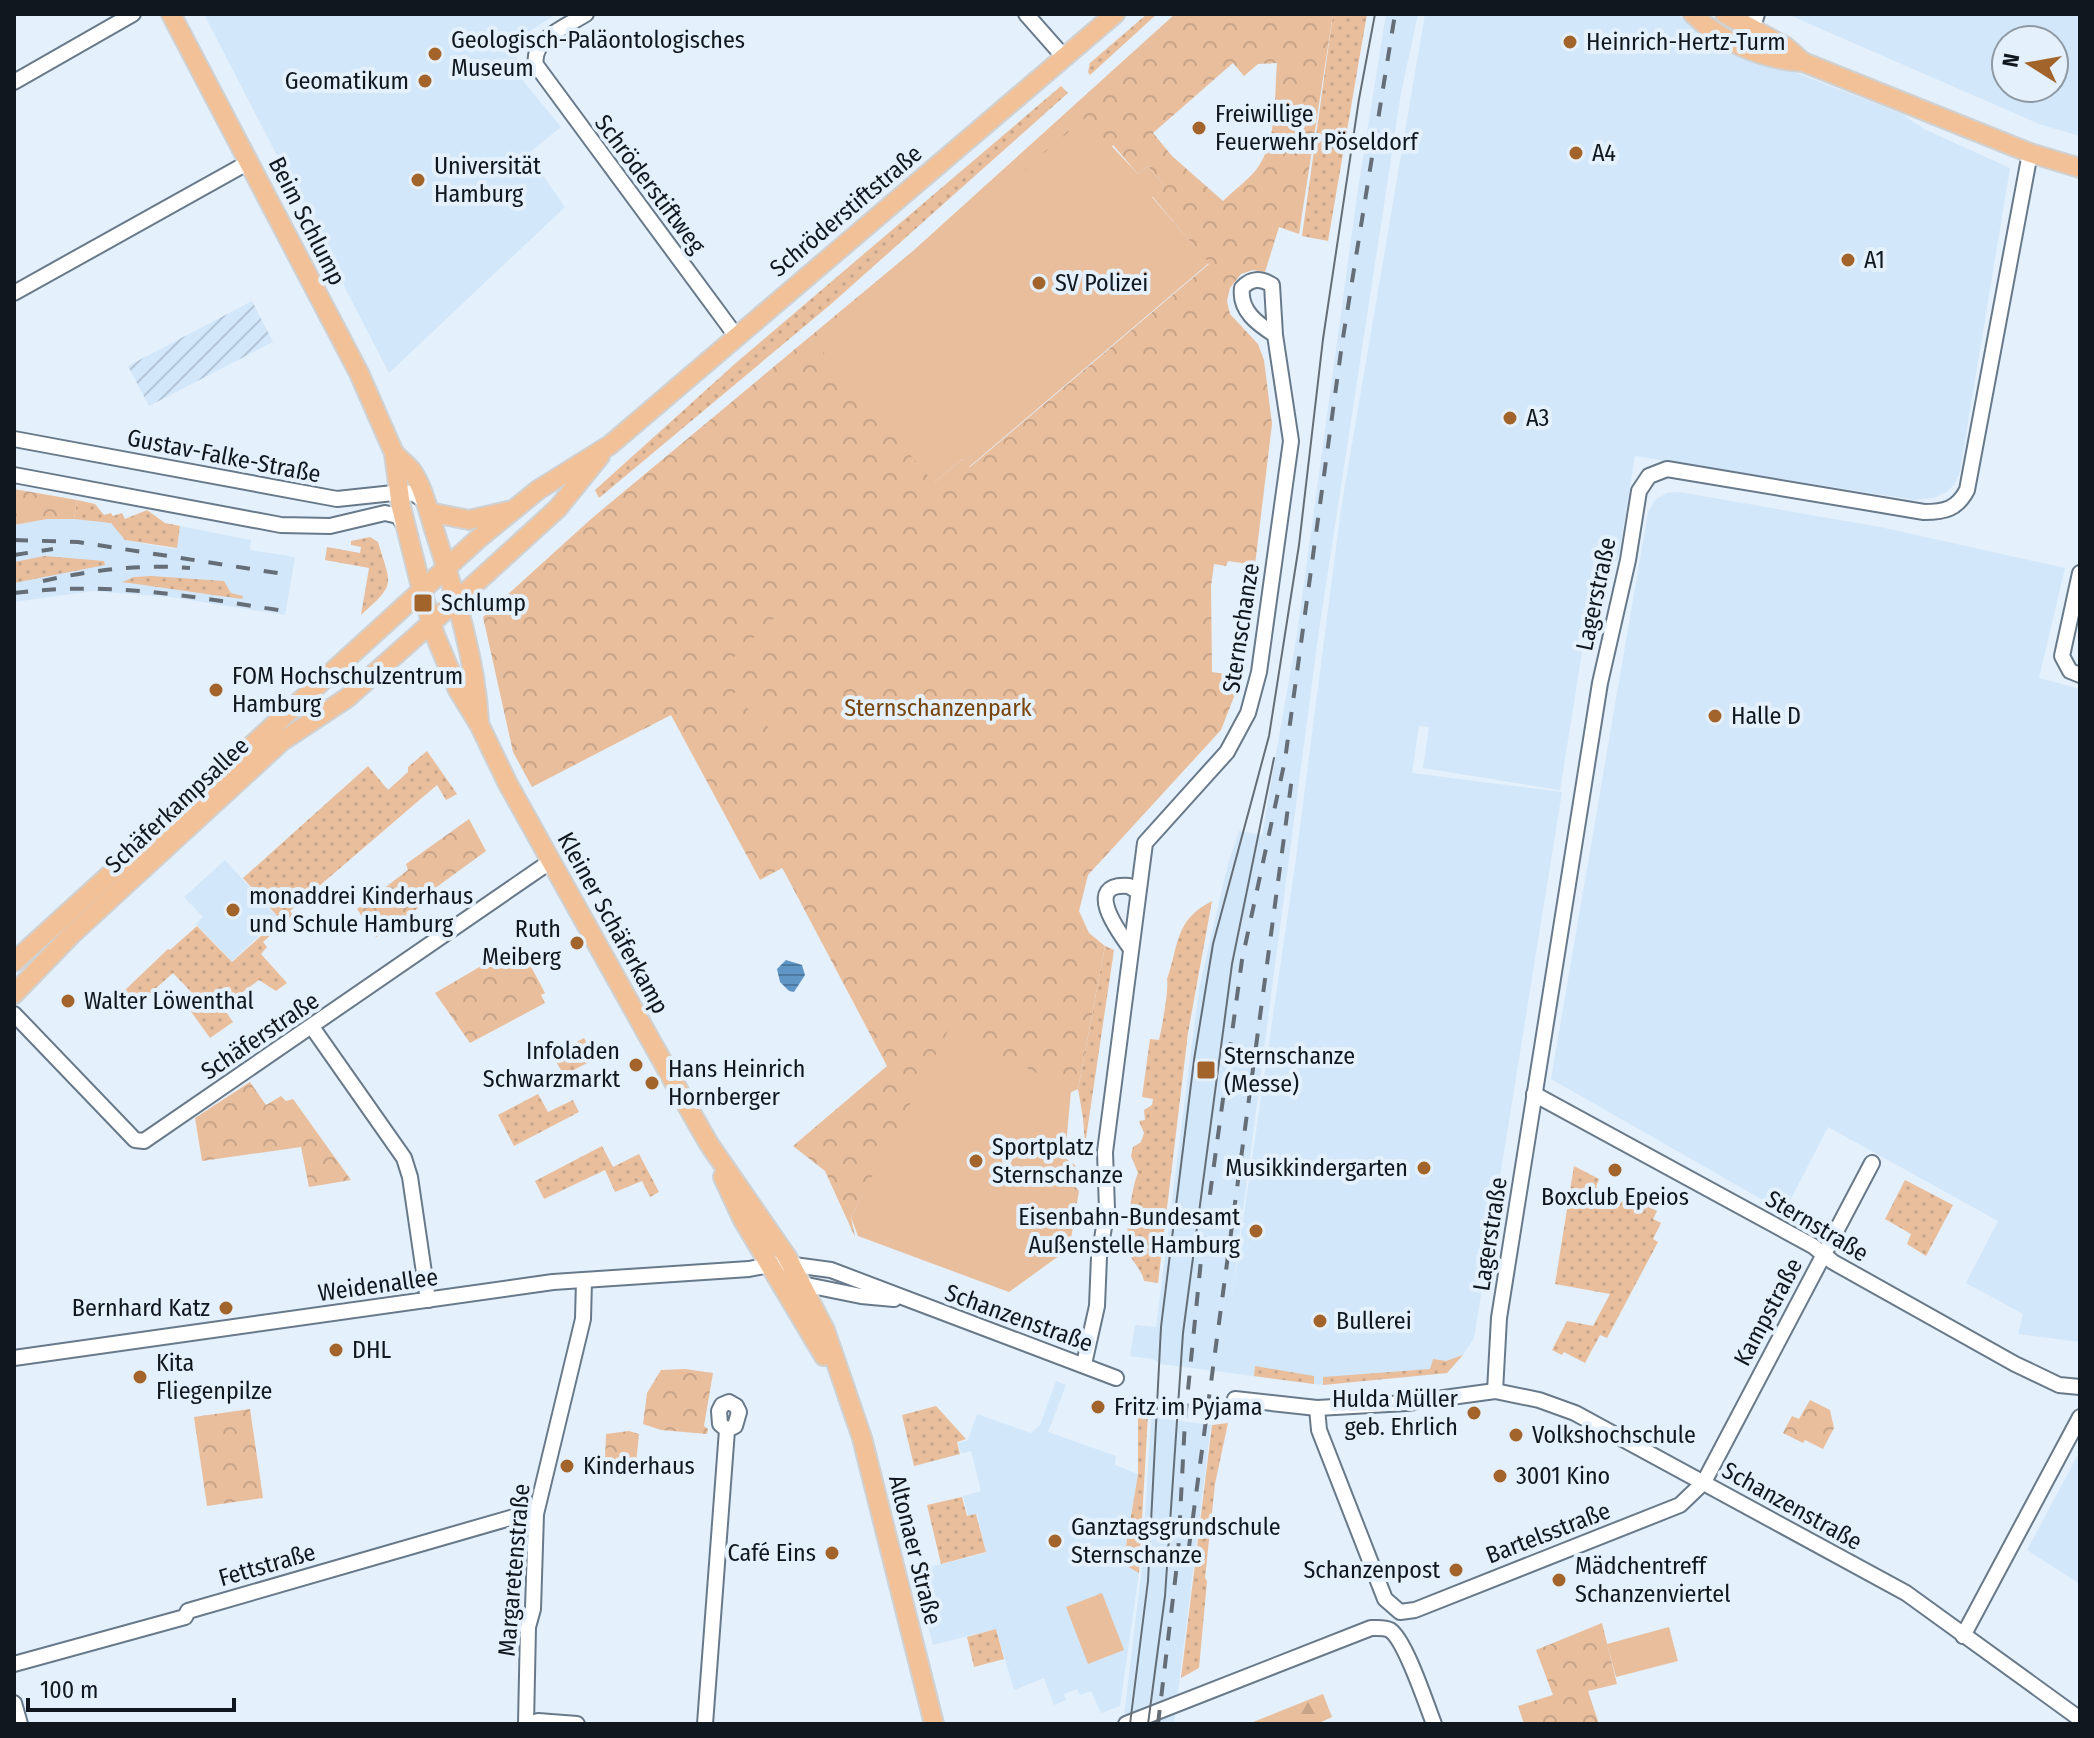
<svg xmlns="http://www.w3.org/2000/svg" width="2094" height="1738" viewBox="0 0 2094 1738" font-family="'Fira Sans Condensed',sans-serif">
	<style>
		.built { fill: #d2e7fa; fill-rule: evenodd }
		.industrial { fill: url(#industrial-furrows) }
		.grass { fill: url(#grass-dots) }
		.forest { fill: url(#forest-firs) }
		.park { fill: url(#park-crowns); fill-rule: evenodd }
		.pitch { fill: #e9be9d }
		.water { fill: url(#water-rules) }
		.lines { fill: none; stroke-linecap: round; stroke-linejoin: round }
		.minor-casing { stroke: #68798a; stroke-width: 18 }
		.major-casing { stroke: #cfd1d2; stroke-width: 22 }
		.minor { stroke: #fff; stroke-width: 14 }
		.major { stroke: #f2c198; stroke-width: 18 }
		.tram { stroke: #656e77; stroke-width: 2 }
		.rail { stroke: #656e77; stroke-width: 4; stroke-dasharray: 14 14; stroke-linecap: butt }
		.poi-dot { fill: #a3642c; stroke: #e4f0fb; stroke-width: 3 }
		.labels { text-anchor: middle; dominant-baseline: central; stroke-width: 8; stroke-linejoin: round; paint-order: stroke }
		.poi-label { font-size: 24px; fill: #10171e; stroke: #e4f0fb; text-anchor: start }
		.street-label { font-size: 24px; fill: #10171e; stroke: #e4f0fb }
		.park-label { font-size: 24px; fill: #7a440d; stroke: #e4f0fb }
	</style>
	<defs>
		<pattern id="industrial-furrows" width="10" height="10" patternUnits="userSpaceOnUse" patternTransform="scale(2)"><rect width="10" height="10" fill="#d2e7fa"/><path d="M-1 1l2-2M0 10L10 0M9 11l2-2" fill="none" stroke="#b3c5d6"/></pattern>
		<pattern id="grass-dots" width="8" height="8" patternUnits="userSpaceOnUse" patternTransform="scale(2)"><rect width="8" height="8" fill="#e9be9d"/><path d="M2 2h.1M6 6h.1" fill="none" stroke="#c7a387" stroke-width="1.8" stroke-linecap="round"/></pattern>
		<pattern id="forest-firs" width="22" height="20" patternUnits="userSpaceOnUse" patternTransform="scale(2)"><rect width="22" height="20" fill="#e9be9d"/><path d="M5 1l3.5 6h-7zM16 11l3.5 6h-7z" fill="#c7a387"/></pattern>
		<pattern id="park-crowns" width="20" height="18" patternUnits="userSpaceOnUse" patternTransform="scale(2)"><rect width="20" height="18" fill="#e9be9d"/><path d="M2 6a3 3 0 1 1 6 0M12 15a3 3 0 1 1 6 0" fill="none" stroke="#c7a387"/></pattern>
		<pattern id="water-rules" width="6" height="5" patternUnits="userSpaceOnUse" patternTransform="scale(2)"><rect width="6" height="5" fill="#5f96c6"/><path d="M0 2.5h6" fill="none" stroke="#4d79a0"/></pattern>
	</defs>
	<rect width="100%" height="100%" fill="#e4f0fb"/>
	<!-- built -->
	<g class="built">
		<polygon points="204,14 556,14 527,33 517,56 519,70 524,82 561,127 528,154 565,207 389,373"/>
		<polygon points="1386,14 1418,14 1401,93 1318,637 1230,1310 1296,858 1341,509 1425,14 1675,14 1745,53 1902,114 1924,129 2010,168 1960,471 1956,482 1947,492 1933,498 1915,500 1635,456 1618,559 1606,572 1593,570 1587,608 1589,609 1560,790 1423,768 1429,727 1419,726 1412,773 1562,792 1474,1338 1463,1355 1447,1373 1323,1385 1161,1364 1153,1359 1130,1356 1135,1325 1156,1327 1199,989 1228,864 1239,831 1262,835 1297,634 1358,189"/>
		<path d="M 1787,14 L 2080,14 L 2080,136 L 2039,124 ZM 2054,40 L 2054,88 L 2006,88 L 2006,40 Z"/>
		<polygon points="1679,492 1880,527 2065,568 2039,678 2080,689 2080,1342 2018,1334 2023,1314 1966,1283 1998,1221 1828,1127 1784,1212 1551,1079 1648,512 1655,500 1667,493"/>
		<polygon points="47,519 74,519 112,523 125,540 174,549 177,548 180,526 251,540 250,550 295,557 285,615 170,597 93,591 14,602 14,525"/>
		<polygon points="225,860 278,918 232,961 196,924 203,917 184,897"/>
		<polygon points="1056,1381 1066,1385 1048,1432 1116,1456 1115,1465 1138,1474 1123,1563 1139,1573 1120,1706 1101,1713 1091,1691 1080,1695 1077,1689 1064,1694 1066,1700 1054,1705 1044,1678 1014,1690 996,1629 933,1645 914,1571 986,1553 977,1514 968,1516 963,1496 981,1491 971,1451 961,1453 958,1443 968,1440 977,1414 1031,1433 1040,1425"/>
		<polygon points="1151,1417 1211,1425 1174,1724 1123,1724 1142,1567"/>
		<polygon points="2080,1451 2080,1584 2027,1550"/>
	</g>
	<!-- industrial -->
	<polygon class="industrial" points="252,301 273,342 149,406 128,366"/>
	<!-- grass -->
	<g class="grass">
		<polygon points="1147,14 1157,14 1090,75 1088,72 1090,63"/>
		<polygon points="1333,14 1367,14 1328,241 1302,236"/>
		<polygon points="1061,86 1068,93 830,305 599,498 595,490 737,362"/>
		<polygon points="77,500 95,504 104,515 111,513 113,516 122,513 125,519 147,510 165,523 180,526 177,548 125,540 111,523 74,519"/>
		<path d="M 370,537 L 378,542 C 391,586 397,583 361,615 L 369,568 L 325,560 L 327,547 L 360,553 L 361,547 L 351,545 L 351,541 Z"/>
		<polygon points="45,556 104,561 105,565 14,583 14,562"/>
		<polygon points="151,576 224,581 231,593 243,596 242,599 122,582 134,577"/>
		<polygon points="427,751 457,794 446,800 437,785 290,911 293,915 263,942 267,947 261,954 287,983 276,991 259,980 229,1002 230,1005 224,1009 233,1022 210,1038 187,1006 196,997 173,973 136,1006 123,992 168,949 170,950 197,926 232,962 280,919 243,878 368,766 388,790 408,772 408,767"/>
		<path d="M 1212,901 L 1188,1033 L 1158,1283 L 1144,1281 C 1142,1270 1133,1263 1129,1253 C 1124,1239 1132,1185 1138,1173 L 1131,1156 L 1133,1147 L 1141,1142 L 1144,1133 L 1139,1121 L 1145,1120 L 1144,1110 L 1152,1105 L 1153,1099 L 1142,1097 L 1150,1039 L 1159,1040 C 1162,1027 1169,989 1167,979 C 1179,946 1174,920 1212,901 Z"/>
		<polygon points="1105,946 1114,950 1085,1145 1083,1118 1078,1089"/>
		<polygon points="584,1038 595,1059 564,1075 552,1055"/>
		<polygon points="538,1094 548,1112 573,1100 579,1112 514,1146 498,1115"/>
		<polygon points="602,1146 613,1167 639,1154 659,1192 650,1197 642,1181 615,1192 605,1170 544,1199 535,1181"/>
		<polygon points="1574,1166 1599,1179 1596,1187 1622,1202 1627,1195 1657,1211 1653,1219 1661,1223 1653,1239 1658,1242 1607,1338 1600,1335 1585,1363 1564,1352 1562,1355 1552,1350 1567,1321 1593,1326 1610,1294 1555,1284"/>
		<polygon points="1905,1180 1953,1205 1926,1256 1907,1244 1911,1234 1885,1219"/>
		<polygon points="1072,1183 1079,1191 1070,1245 1063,1253 1049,1228"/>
		<polygon points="1463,1355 1447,1373 1323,1385 1323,1377 1430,1369 1433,1359 1446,1361"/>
		<polygon points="1255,1366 1314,1376 1314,1384 1254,1376"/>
		<polygon points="936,1406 966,1439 957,1442 960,1454 914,1466 902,1415"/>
		<polygon points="1138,1412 1148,1414 1139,1573 1123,1564 1138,1474"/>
		<polygon points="1228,1423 1215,1484 1205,1578 1207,1581 1199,1668 1181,1678 1212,1425"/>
		<polygon points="962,1497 967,1516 976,1514 986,1552 941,1564 927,1505"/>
		<polygon points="996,1629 1004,1659 974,1667 967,1637"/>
	</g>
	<!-- forest -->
	<polygon class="forest" points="1323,1694 1332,1717 1317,1724 1248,1724"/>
	<!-- park -->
	<g class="park">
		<path d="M 1175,14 L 1333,14 L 1299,234 L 1279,227 L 1265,272 L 1253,270 L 1241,274 L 1230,288 L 1227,301 L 1230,314 L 1258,344 L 1264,360 L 1272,424 L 1255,565 L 1228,561 L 1226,566 L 1214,564 L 1211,586 L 1212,672 L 1239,676 L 1239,684 L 1221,730 L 1088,875 L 1079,911 L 1089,933 L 1105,946 L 1078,1089 L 867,1187 L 851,1217 L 855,1237 L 825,1171 L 793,1146 L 887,1066 L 785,873 L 782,868 L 760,880 L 671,715 L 532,787 L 513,752 L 483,617 L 591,519 L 914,250 ZM 1233,63 L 1244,76 L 1258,64 L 1277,63 C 1274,98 1278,141 1256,170 C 1247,181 1233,191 1223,201 L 1172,156 L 1153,133 ZM 1113,145 L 1138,174 L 1148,166 L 1164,185 L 1152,196 L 1209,264 L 970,467 L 962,459 L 934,483 Z"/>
		<polygon points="14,489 77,500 74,519 47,519 14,525"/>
		<polygon points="469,819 486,851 427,894 427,902 376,937 357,909 408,870 406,864"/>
		<polygon points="519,944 545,993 541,995 545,1003 470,1043 435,993"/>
		<polygon points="250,1082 266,1105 281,1096 286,1101 293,1099 351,1180 309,1187 301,1147 202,1161 195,1118"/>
		<polygon points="685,1369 713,1373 704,1426 708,1429 707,1434 661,1430 643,1424 647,1393 661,1370"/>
		<polygon points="1810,1400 1830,1410 1834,1428 1823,1449 1805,1440 1803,1443 1783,1433 1792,1416 1799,1419"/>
		<polygon points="250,1409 263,1498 207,1506 194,1417"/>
		<polygon points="629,1431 639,1434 636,1463 605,1459 606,1434"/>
		<polygon points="1602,1623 1617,1684 1588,1691 1599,1724 1524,1724 1518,1706 1553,1695 1536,1650"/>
	</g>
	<!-- pitch -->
	<g class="pitch">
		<polygon points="1085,118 1138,174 1148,166 1164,185 1152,197 1209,263 969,467 962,459 934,483 818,346"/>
		<polygon points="775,617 783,625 731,676 724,667"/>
		<polygon points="741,685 795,734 786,743 733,695"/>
		<polygon points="949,1029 1071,1090 1065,1158 1075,1165 1078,1173 1072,1183 1063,1253 1009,1292 858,1236 851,1217"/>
		<polygon points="1102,1593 1124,1650 1088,1664 1066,1607"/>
		<polygon points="1669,1627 1678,1661 1616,1677 1607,1644"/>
	</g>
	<!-- water -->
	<polygon class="water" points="786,960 802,965 805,975 794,992 789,991 780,982 777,969"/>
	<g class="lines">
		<!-- minor casing -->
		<g class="minor-casing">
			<g id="minor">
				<path d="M 586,14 C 567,26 531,39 536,65 L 736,336"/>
				<polyline points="1026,14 1064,57"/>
				<polyline points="1755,51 1752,30 1757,14"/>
				<polyline points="14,82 133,14"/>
				<polyline points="14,293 249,162"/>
				<polyline points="14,439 337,499 403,492 414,494 425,501"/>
				<polyline points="14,475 281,525 330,526 385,513 398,516 405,526"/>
				<polyline points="2080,573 2062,656 2070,671 2080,675"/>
				<path d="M 1131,949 C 1120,934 1081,882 1129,886 L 1137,891"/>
				<polyline points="14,1014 135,1140 144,1141 551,861"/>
				<polyline points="312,1027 404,1158 410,1177 428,1300"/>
				<polyline points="1534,1094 1813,1246 1833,1262 2015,1364 2059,1385 2080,1387"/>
				<polyline points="797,1283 861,1296 894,1299"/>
				<polyline points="14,1358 553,1282 749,1269 779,1263 831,1270 1116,1378"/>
				<path d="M 1084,1364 L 1097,1306 L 1099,1257 L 1107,1209 L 1105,1152 L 1145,843 L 1227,752 L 1248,713 L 1259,672 L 1291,441 L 1275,335 L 1272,285 C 1261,278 1251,278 1242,288 C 1239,311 1258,324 1275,335"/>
				<path d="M 1495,1391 L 1499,1318 L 1600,683 L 1628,560 L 1639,491 L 1649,476 L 1667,469 L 1924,512 C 1945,512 1957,509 1967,490 L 2030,153"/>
				<polyline points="1235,1399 1317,1408 1407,1403 1495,1391 1539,1400 1575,1413 1906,1593 2080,1719"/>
				<polyline points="1317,1408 1319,1430 1385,1599 1400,1612 1415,1610 1680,1505 1704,1482 1872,1163"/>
				<polyline points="1963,1636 2080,1417"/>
				<polyline points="14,1664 185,1617 188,1611 517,1516 536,1514"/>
				<polyline points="14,1703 20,1724"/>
				<polyline points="526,1724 528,1627 533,1609 536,1514 583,1319 584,1280"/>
				<polyline points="530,1724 538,1721 577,1724"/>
				<polyline points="705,1724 727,1430 735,1426 739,1412 736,1406 729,1402 722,1405 719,1411 720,1424 727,1430"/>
				<path d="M 1126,1724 L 1371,1628 C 1377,1628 1384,1627 1390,1630 C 1406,1641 1426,1704 1434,1724"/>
			</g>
		</g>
		<!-- major casing -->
		<g class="major-casing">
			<g id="major">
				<polyline points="171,14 359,373 394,453 401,507 422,591 435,635 458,690 479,724 508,784 685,1102 709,1144 787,1257 825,1330 862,1438 934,1724"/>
				<path d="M 1693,14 C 1721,42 1764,60 1803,62 L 2030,153 L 2080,168"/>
				<polyline points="1725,14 1786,47 1803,62"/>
				<path d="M 394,453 C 400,460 407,464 412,471 C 423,487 428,510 434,529 C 454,592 475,655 479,721"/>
				<polyline points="429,512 469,520 508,511"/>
				<polyline points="14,962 478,539 538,490 610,445 1115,14"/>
				<polyline points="14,994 71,935 282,741 347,698 456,601 558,508 600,456"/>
				<polyline points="723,1177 743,1220 824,1356"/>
			</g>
		</g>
		<!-- minor -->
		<use href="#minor" class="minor"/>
		<!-- major -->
		<use href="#major" class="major"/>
		<!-- tram -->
		<g class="tram">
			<polyline points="1130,1724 1148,1581 1161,1327 1194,1060 1213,944 1269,736 1299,545 1323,339 1359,99 1375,14"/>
			<polyline points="1148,1724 1165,1596 1183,1333 1232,964 1274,758"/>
		</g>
		<!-- rail -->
		<g class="rail">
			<polyline points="14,540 78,542 290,575"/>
			<polyline points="14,555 53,549"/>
			<path d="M 43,581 C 92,570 141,564 190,568"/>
			<path d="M 14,593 C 110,581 190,596 284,611"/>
			<polyline points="1189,1547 1293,770"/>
			<polyline points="1158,1724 1178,1556 1185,1420 1201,1260 1242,960 1285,760 1342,344 1395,14"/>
		</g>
	</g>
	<!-- markers -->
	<g class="poi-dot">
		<circle cx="1570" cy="42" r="8"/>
		<circle cx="435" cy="54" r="8"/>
		<circle cx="425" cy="81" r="8"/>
		<circle cx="1199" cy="128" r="8"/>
		<circle cx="1576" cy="153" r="8"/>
		<circle cx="418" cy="180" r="8"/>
		<circle cx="1848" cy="260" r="8"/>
		<circle cx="1039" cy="283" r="8"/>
		<circle cx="1510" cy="418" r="8"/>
		<rect x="413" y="593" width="20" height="20" rx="4"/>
		<circle cx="216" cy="690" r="8"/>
		<circle cx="1715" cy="716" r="8"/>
		<circle cx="233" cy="910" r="8"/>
		<circle cx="577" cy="943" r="8"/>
		<circle cx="68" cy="1001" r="8"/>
		<circle cx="636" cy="1065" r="8"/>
		<rect x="1196" y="1060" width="20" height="20" rx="4"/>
		<circle cx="652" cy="1083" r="8"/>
		<circle cx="976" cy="1161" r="8"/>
		<circle cx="1424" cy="1168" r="8"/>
		<circle cx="1615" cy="1170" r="8"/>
		<circle cx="1256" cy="1231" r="8"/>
		<circle cx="226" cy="1308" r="8"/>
		<circle cx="1320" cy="1321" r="8"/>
		<circle cx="336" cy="1350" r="8"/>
		<circle cx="140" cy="1377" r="8"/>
		<circle cx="1098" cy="1407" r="8"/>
		<circle cx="1474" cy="1413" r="8"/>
		<circle cx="1516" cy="1435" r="8"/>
		<circle cx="567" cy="1466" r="8"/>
		<circle cx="1500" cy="1476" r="8"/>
		<circle cx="1055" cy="1541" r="8"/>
		<circle cx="832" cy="1553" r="8"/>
		<circle cx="1456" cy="1570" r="8"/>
		<circle cx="1559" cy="1580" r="8"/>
	</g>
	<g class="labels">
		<!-- poi labels -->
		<g class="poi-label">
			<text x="451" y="40">Geologisch-Paläontologisches<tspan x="451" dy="28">Museum</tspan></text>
			<text x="1586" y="42">Heinrich-Hertz-Turm</text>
			<text x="409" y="81" text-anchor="end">Geomatikum</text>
			<text x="1215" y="114">Freiwillige<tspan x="1215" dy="28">Feuerwehr Pöseldorf</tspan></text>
			<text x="1592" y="153">A4</text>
			<text x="434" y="166">Universität<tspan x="434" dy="28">Hamburg</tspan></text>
			<text x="1864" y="260">A1</text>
			<text x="1055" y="283">SV Polizei</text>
			<text x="1526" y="418">A3</text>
			<text x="441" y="603">Schlump</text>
			<text x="232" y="676">FOM Hochschulzentrum<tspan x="232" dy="28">Hamburg</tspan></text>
			<text x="1731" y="716">Halle D</text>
			<text x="249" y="896">monaddrei Kinderhaus<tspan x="249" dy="28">und Schule Hamburg</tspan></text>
			<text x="561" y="929" text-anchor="end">Ruth<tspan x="561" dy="28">Meiberg</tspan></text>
			<text x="84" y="1001">Walter Löwenthal</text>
			<text x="620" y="1051" text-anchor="end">Infoladen<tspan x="620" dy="28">Schwarzmarkt</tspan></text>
			<text x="1224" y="1056">Sternschanze<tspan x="1224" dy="28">(Messe)</tspan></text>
			<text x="668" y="1069">Hans Heinrich<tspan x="668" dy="28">Hornberger</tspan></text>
			<text x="992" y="1147">Sportplatz<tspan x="992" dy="28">Sternschanze</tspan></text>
			<text x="1408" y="1168" text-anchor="end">Musikkindergarten</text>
			<text x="1615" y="1197" text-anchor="middle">Boxclub Epeios</text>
			<text x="1240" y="1217" text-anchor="end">Eisenbahn-Bundesamt<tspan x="1240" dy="28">Außenstelle Hamburg</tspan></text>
			<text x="210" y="1308" text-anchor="end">Bernhard Katz</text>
			<text x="1336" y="1321">Bullerei</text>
			<text x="352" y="1350">DHL</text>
			<text x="156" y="1363">Kita<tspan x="156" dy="28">Fliegenpilze</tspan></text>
			<text x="1458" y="1399" text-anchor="end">Hulda Müller<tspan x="1458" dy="28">geb. Ehrlich</tspan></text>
			<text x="1114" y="1407">Fritz im Pyjama</text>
			<text x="1532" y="1435">Volkshochschule</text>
			<text x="583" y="1466">Kinderhaus</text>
			<text x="1516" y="1476">3001 Kino</text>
			<text x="1071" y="1527">Ganztagsgrundschule<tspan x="1071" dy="28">Sternschanze</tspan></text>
			<text x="816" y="1553" text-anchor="end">Café Eins</text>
			<text x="1575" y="1566">Mädchentreff<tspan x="1575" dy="28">Schanzenviertel</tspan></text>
			<text x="1440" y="1570" text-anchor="end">Schanzenpost</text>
		</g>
		<!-- street labels -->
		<g class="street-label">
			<text transform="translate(650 184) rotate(53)">Schröderstiftweg</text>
			<text transform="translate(846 211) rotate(-40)">Schröderstiftstraße</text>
			<text transform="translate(307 221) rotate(63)">Beim Schlump</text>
			<text transform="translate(224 456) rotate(11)">Gustav-Falke-Straße</text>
			<text transform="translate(1596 594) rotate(-78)">Lagerstraße</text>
			<text transform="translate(1241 628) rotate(-81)">Sternschanze</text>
			<text transform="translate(177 805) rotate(-43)">Schäferkampsallee</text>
			<text transform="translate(613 923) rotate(61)">Kleiner Schäferkamp</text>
			<text transform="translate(260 1036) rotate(-34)">Schäferstraße</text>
			<text transform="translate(1817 1226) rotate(31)">Sternstraße</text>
			<text transform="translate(1490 1234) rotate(-81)">Lagerstraße</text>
			<text transform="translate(378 1285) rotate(-8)">Weidenallee</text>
			<text transform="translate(1768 1312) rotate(-62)">Kampstraße</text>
			<text transform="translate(1019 1318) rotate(20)">Schanzenstraße</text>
			<text transform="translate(1792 1506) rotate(29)">Schanzenstraße</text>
			<text transform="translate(1548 1533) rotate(-21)">Bartelsstraße</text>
			<text transform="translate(915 1550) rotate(76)">Altonaer Straße</text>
			<text transform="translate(267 1565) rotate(-16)">Fettstraße</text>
			<text transform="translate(514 1570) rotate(-85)">Margaretenstraße</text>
		</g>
		<!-- park labels -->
		<g class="park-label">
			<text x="938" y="708">Sternschanzenpark</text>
		</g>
	</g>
	<!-- border -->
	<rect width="2094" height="1738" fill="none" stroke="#10171e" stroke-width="32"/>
	<!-- north arrow -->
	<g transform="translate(2030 64) rotate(281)"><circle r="38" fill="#e4f0fb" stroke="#8f99a3" stroke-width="2"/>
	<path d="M0-6L14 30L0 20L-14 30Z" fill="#a3642c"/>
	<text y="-12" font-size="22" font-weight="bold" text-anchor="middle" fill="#10171e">N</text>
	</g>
	<!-- scale -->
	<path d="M28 1698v12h206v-12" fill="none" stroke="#10171e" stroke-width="4"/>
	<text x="40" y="1698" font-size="24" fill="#10171e" stroke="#e4f0fb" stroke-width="6" paint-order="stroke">100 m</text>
</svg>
